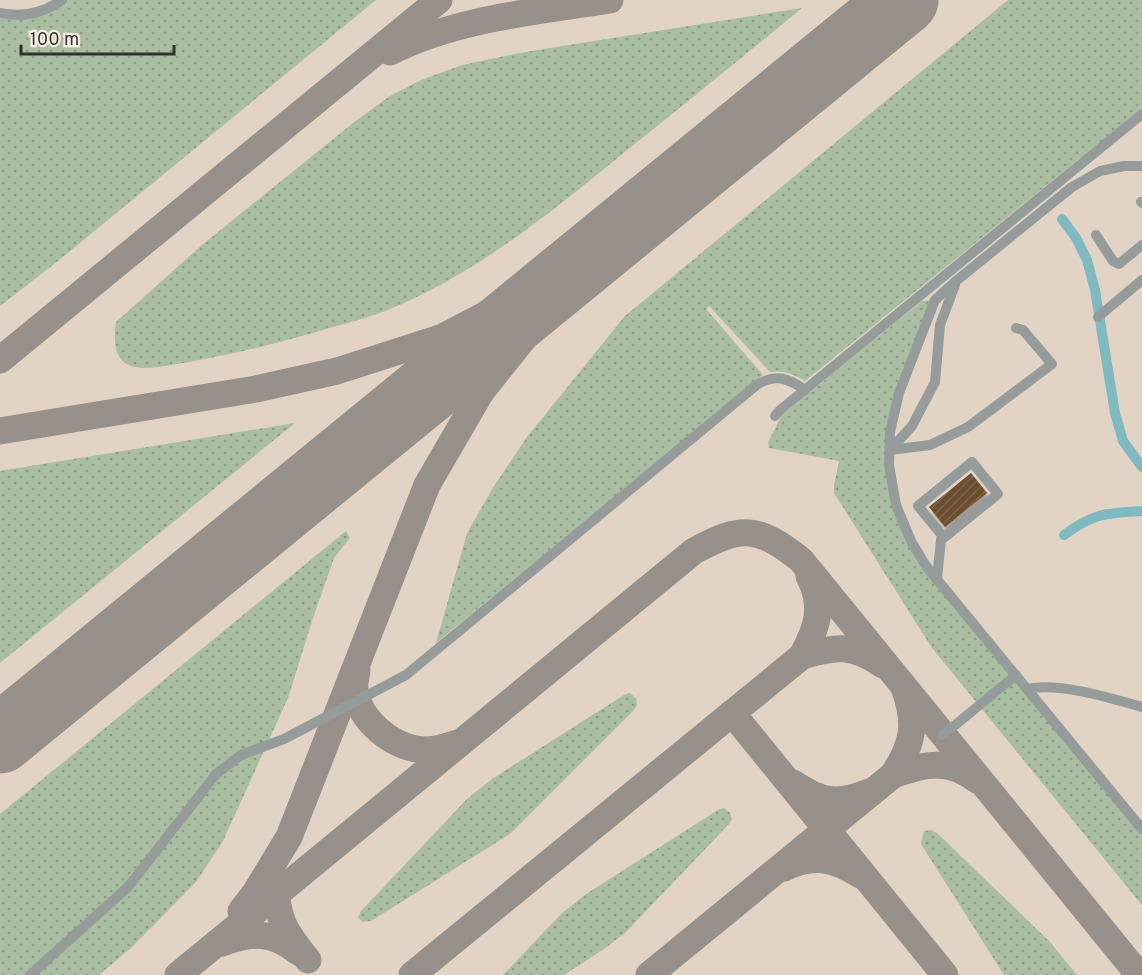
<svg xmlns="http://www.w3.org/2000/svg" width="1142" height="975" viewBox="0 0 1142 975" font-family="Overpass,sans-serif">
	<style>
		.built { fill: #e3d3c4 }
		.grass { fill: url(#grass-dots) }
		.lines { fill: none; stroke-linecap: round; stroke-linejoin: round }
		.canal { stroke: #7ebac0; stroke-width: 10 }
		.taxiway { stroke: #98908a; stroke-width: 27 }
		.runway { stroke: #98908a; stroke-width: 69 }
		.building { fill: url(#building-hatch); filter: url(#shadow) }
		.minor { stroke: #969c9c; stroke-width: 10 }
	</style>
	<defs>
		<pattern id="grass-dots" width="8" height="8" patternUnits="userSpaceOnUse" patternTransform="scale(1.5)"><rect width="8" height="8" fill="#aabea1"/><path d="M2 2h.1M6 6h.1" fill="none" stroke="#8b9b83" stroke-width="1.8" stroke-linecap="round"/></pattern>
		<pattern id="building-hatch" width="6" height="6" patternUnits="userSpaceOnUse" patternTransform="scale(1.5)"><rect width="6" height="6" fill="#6c4d2d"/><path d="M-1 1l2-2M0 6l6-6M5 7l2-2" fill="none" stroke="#7d644a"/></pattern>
		<filter id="shadow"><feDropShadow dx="3.5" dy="6" stdDeviation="1.5" flood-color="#0004"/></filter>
	</defs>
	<rect width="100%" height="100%" fill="#eadfd6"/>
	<!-- built -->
	<rect class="built" x="0" y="0" width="1142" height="975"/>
	<!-- grass -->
	<g class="grass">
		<polygon points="62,0 376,0 53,265 0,306 0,13 11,15"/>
		<path d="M 1008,0 L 1142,0 L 1142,108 L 805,381 C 793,374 785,370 770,372 L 709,306 L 706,309 L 763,375 L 436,643 L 467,533 L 494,486 L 527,437 L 625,316 Z"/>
		<path d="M 802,8 C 744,56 685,104 626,151 C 555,209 486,266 402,304 C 380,314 356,321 333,327 C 284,342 234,354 183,363 C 143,370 108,378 116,322 L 202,245 L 353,123 L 390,96 L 421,80 L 462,65 L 525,52 Z"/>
		<polygon points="935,300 899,393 889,465 907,542 1142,829 1142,905 932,648 834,493 834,485 839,461 769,448 768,442 782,415 922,301"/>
		<polygon points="295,423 0,663 0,471"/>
		<polygon points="346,531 350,538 334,558 313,618 288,698 223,841 196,882 132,947 99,975 0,975 0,814"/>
		<polygon points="630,693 636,698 637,705 634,710 510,834 371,921 362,922 358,917 361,911 467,799 492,779 624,695"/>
		<polygon points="724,808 730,813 732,819 728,825 625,933 604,949 564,975 503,975 561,914 586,894 718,810"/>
		<polygon points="931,830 937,833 1049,941 1077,975 1004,975 921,844 924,831"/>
	</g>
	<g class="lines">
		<!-- canal -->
		<g class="canal">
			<polyline points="1062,219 1076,238 1087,260 1095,290 1115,413 1123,441 1142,467"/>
			<path d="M 1064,535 C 1094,513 1106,513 1142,511"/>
		</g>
		<!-- taxiway -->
		<g class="taxiway">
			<path d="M 390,52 C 457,18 536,12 610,0"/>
			<polyline points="0,360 439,0"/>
			<polyline points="0,431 256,389 337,371 443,337 534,289 583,254"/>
			<path d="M 802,656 C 817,628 825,607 809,576"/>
			<path d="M 357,669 C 357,675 354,682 355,688 C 358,721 395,750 427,750 C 437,750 448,746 458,743"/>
			<polyline points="732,713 945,975"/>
			<path d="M 893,775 C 925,764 947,758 977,780"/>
			<path d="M 793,783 C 821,802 836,805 869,792"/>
			<path d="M 784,868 C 813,854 834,858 860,875"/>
			<path d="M 276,881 C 276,918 285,932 308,960"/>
			<polyline points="241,911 255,893 289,837 427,485 481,392 548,308 658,200"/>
			<path d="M 222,943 C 252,932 273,931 298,952"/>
			<path d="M 178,975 L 694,551 C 742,525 758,526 801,560 L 1139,975"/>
			<path d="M 412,975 L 802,656 C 836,646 852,644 883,665"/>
			<path d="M 649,975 L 893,775 C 913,744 917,725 905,690"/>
		</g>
		<!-- runway -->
		<polyline class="runway" points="0,739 904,0"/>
	</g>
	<!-- building -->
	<polygon class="building" points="971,473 987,493 945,527 929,507"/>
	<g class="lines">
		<!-- minor -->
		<g class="minor">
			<path d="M 0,13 C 23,18 43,13 62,0"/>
			<polyline points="1142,166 1124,166 1100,171 1072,187 956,281 935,300 899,393 890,432 889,465 896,505 911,541 926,566 1142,829"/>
			<polyline points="1141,202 1142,203"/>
			<polyline points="1096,235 1113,261 1119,264 1142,245"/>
			<polyline points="1098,317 1142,280"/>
			<polyline points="775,416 779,411 1142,114"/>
			<polyline points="890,450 930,445 968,427 1052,364 1023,330 1016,328"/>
			<polyline points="890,450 912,426 935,382 940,325 955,285"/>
			<polyline points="937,578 941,540 942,535 918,506 972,462 998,494 941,540"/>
			<path d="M 1027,689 C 1058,682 1111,698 1142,707"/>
			<polyline points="943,735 1016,675"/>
			<path d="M 30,975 L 128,887 L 216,774 L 241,755 L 284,739 L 406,675 L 758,384 C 777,374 788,378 805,390"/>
		</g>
	</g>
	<!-- scale -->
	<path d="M21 45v9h153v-9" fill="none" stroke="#332f2c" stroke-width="3"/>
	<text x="30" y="45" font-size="18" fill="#332f2c" stroke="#f7ede3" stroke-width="4.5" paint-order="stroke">100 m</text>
</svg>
